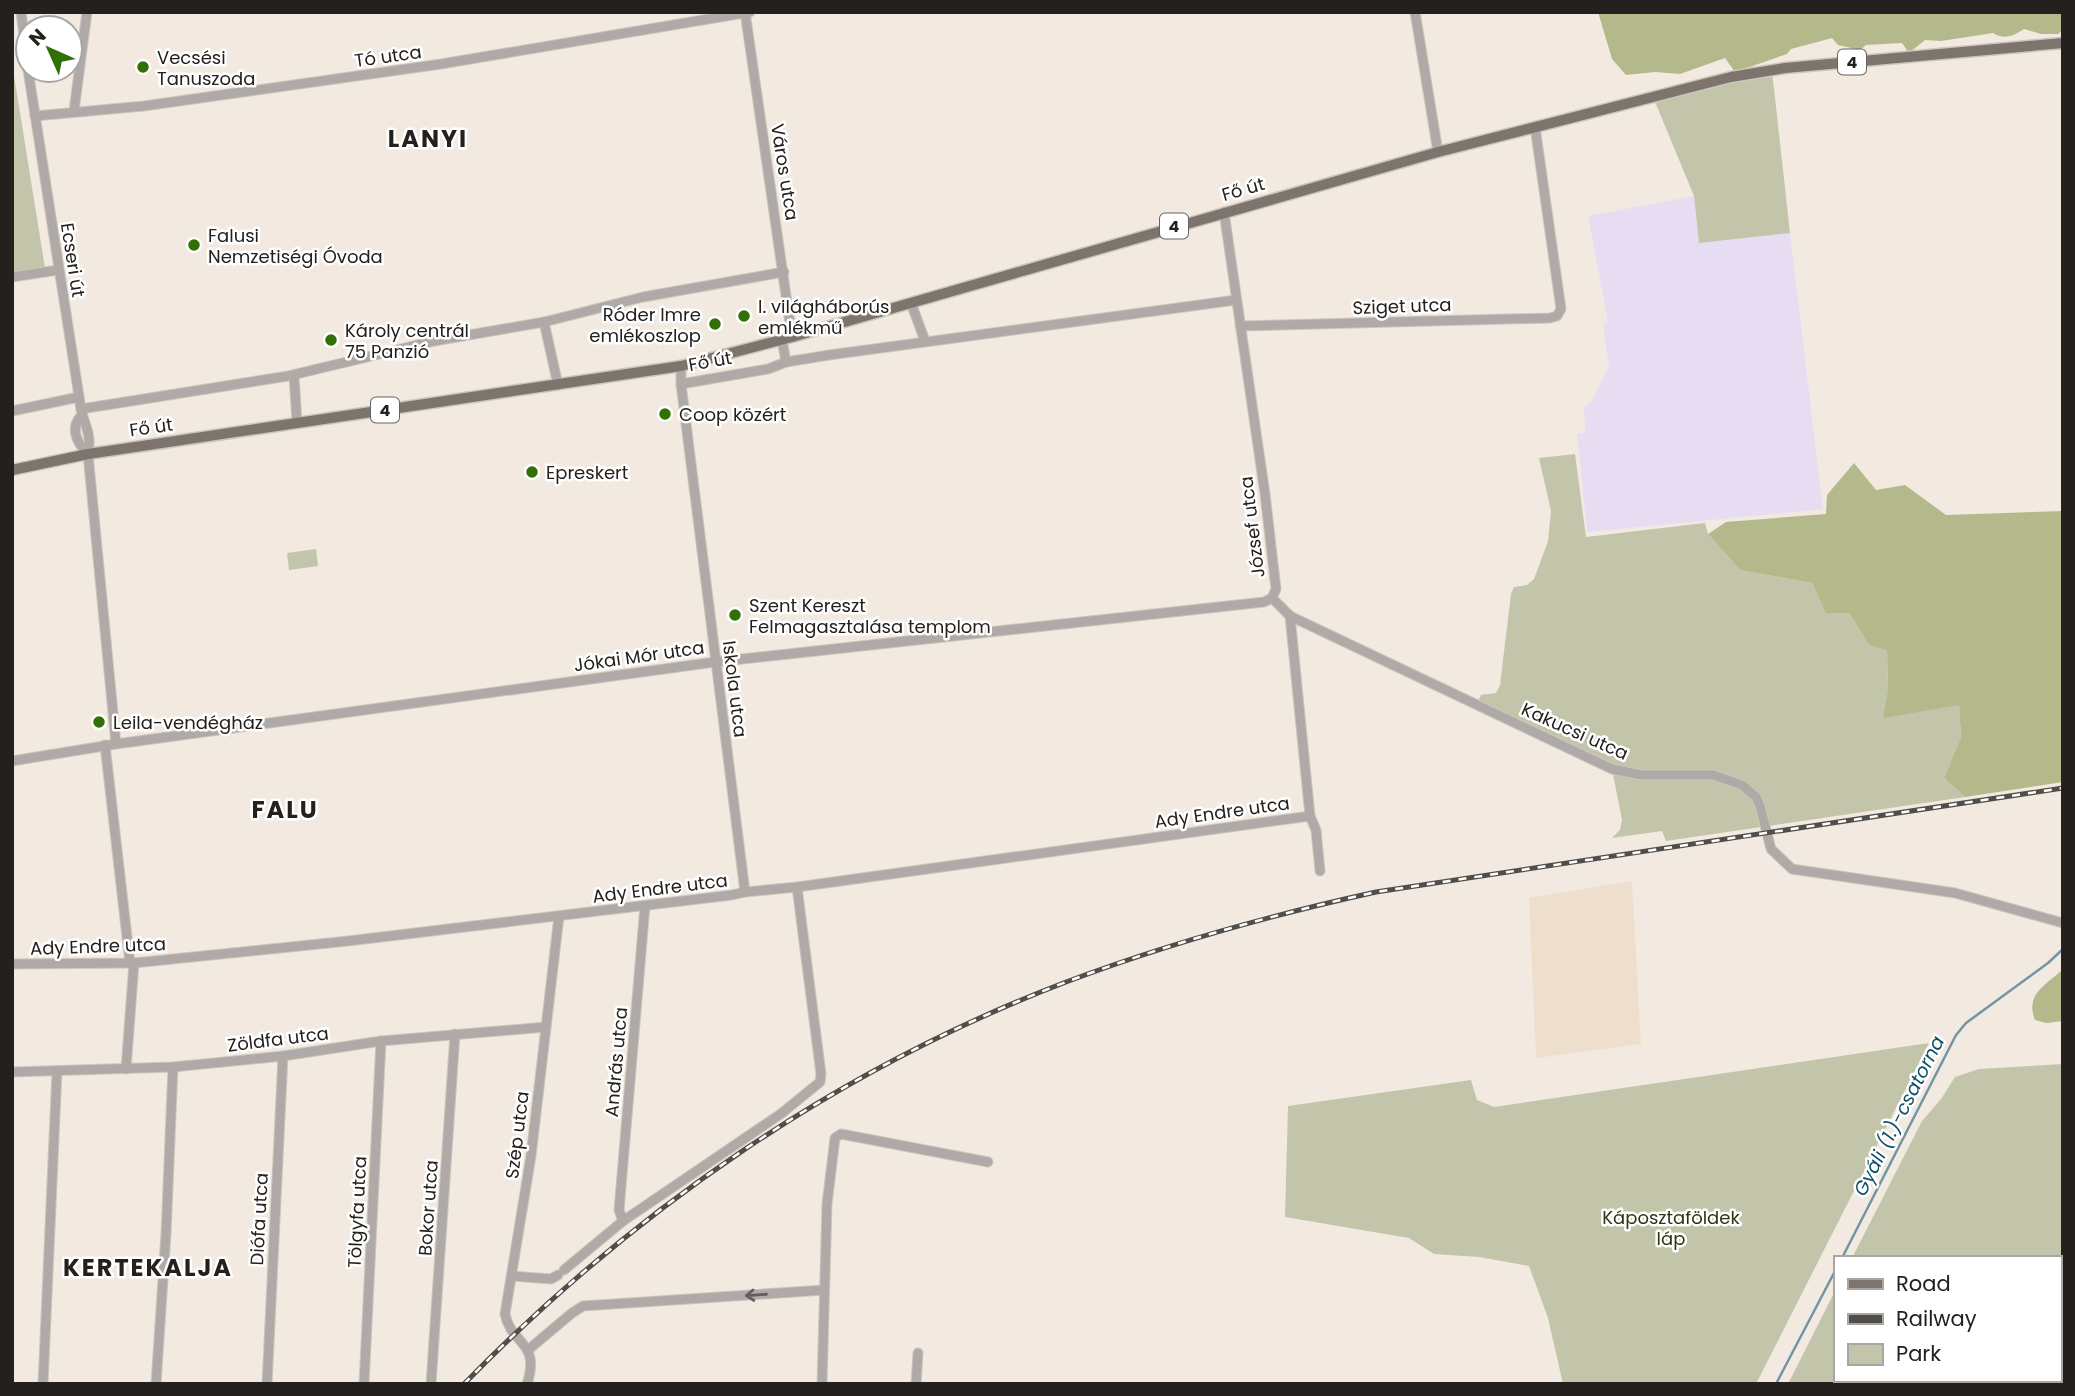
<svg xmlns="http://www.w3.org/2000/svg" width="2075" height="1396" viewBox="0 0 2075 1396" font-family="Poppins,sans-serif">
	<style>
		.commercial { fill: #e6ddf2 }
		.industrial { fill: #eddfcc }
		.green { fill: #c2c5aa }
		.forest { fill: #b4b98c }
		.lines { fill: none; stroke-linecap: round; stroke-linejoin: round }
		.stream { stroke: #7294a3; stroke-width: 2.5 }
		.minor-casing { stroke: #cdc6bd; stroke-width: 11 }
		.major-casing { stroke: #cdc6bd; stroke-width: 13 }
		.minor { stroke: #afaaa7; stroke-width: 9 }
		.major { stroke: #7d746e; stroke-width: 10 }
		.rail-casing { stroke: #514d48; stroke-width: 5 }
		.rail { stroke: #fff; stroke-width: 2.5; stroke-dasharray: 8; stroke-linecap: butt }
		.oneway { stroke: #625e5b }
		.poi-dot { fill: #317005; stroke: #fff; stroke-width: 2.5 }
		.labels { text-anchor: middle; dominant-baseline: central; stroke-width: 5; stroke-linejoin: round; paint-order: stroke }
		.shield { fill: #fff; stroke: #656361; stroke-width: 2 }
		.shield-label { font-size: 16px; font-weight: bold; fill: #23201d }
		.street-label { font-size: 18px; fill: #23201d; stroke: #fff }
		.poi-label { font-size: 18px; fill: #23201d; stroke: #fff; text-anchor: start }
		.park-label { font-size: 18px; fill: #323410; stroke: #fff }
		.water-label { font-size: 19px; font-style: italic; fill: #0e5068; stroke: #fff }
		.district-label { font-size: 24px; font-weight: bold; letter-spacing: 2px; fill: #23201d; stroke: #fff }
	</style>
	<rect width="100%" height="100%" fill="#f2eae0"/>
	<!-- commercial -->
	<polygon class="commercial" points="1694,196 1699,242 1790,233 1823,509 1587,532 1577,434 1585,433 1584,407 1592,401 1609,367 1603,324 1608,322 1588,216"/>
	<!-- industrial -->
	<polygon class="industrial" points="1632,881 1641,1044 1536,1058 1529,898"/>
	<!-- green -->
	<g class="green">
		<polygon points="12,63 45,268 12,273"/>
		<polygon points="1772,71 1790,233 1699,243 1694,196 1653,97"/>
		<polygon points="1575,454 1586,537 1705,523 1708,534 1740,570 1812,583 1826,612 1849,613 1869,645 1887,651 1888,691 1959,704 1961,737 1944,778 1965,797 1666,841 1662,831 1612,838 1620,830 1622,820 1612,769 1477,703 1481,695 1496,693 1500,685 1511,594 1514,587 1527,585 1534,579 1548,541 1551,511 1539,458"/>
		<polygon points="316,549 318,566 289,570 287,553"/>
		<polygon points="1929,1043 1756,1384 1563,1384 1548,1318 1529,1266 1479,1257 1434,1254 1409,1238 1285,1217 1288,1106 1471,1080 1477,1100 1494,1107"/>
		<polygon points="2063,1064 2063,1384 1788,1384 1835,1291 1835,1380 2059,1380 2059,1258 1852,1258 1922,1121 1941,1099 1955,1077 1979,1069"/>
	</g>
	<!-- forest -->
	<g class="forest">
		<path d="M 1598,12 L 2063,12 L 2063,30 L 2058,34 L 2041,34 L 2024,29 C 2014,36 2004,40 1993,33 L 1941,41 L 1925,40 L 1909,53 L 1902,43 L 1866,45 L 1860,50 L 1838,45 L 1832,38 L 1791,49 L 1787,54 L 1735,72 L 1725,58 L 1680,74 L 1655,72 L 1626,75 L 1612,59 Z"/>
		<polygon points="1854,463 1876,490 1905,485 1946,515 2063,511 2063,782 1965,797 1944,778 1961,737 1959,705 1883,718 1888,691 1887,651 1869,645 1849,613 1826,613 1812,583 1740,570 1708,534 1726,522 1826,514 1827,495"/>
		<path d="M 2063,969 L 2063,1021 L 2046,1023 L 2035,1020 C 2025,994 2045,986 2063,969 Z"/>
	</g>
	<g class="lines">
		<!-- stream -->
		<g class="stream">
			<polyline points="1842,1258 1956,1035 1966,1023 2048,963 2063,949"/>
			<polyline points="1776,1384 1835,1271"/>
		</g>
		<!-- minor casing -->
		<g class="minor-casing">
			<g id="minor">
				<polyline points="21,12 28,66"/>
				<polyline points="745,12 792,337"/>
				<polyline points="1415,12 1438,152"/>
				<path d="M 28,70 L 81,409 C 85,427 92,434 88,454 L 116,744"/>
				<polyline points="74,111 87,12"/>
				<polyline points="35,116 144,106 441,64 750,12"/>
				<polyline points="1224,212 1265,494 1276,589 1272,598 1290,616 1310,816 1316,830 1320,871"/>
				<polyline points="12,277 58,270"/>
				<polyline points="911,303 925,341"/>
				<polyline points="544,322 558,385"/>
				<polyline points="1240,326 1550,318 1557,316 1561,309 1535,127"/>
				<polyline points="782,340 786,362"/>
				<polyline points="681,366 681,384 745,892"/>
				<polyline points="294,375 297,423"/>
				<polyline points="681,384 768,369 786,362 829,355 1236,300"/>
				<polyline points="81,409 288,376 434,341 544,322 643,297 784,272"/>
				<polyline points="12,411 79,397"/>
				<path d="M 82,415 C 69,428 77,443 88,454"/>
				<polyline points="1290,616 1612,769 1642,775 1713,775 1742,785 1756,797 1760,806 1771,849 1792,869 1955,893 2063,923"/>
				<polyline points="105,745 130,963"/>
				<polyline points="12,761 116,744 715,662 1264,602 1272,598"/>
				<polyline points="12,964 134,963 348,941 732,895 745,892 797,887 1310,816"/>
				<polyline points="126,1069 134,963"/>
				<polyline points="12,1072 173,1067 283,1056 381,1041 546,1027"/>
				<polyline points="623,1221 619,1210 645,906"/>
				<polyline points="564,1270 623,1221 782,1113 820,1082 821,1074 797,887"/>
				<polyline points="512,1276 551,1279 558,1275"/>
				<polyline points="528,1350 572,1313 583,1306 824,1290"/>
				<polyline points="43,1384 57,1071"/>
				<polyline points="156,1384 166,1234 173,1067"/>
				<polyline points="267,1384 283,1056"/>
				<polyline points="364,1384 381,1041"/>
				<polyline points="431,1384 455,1034"/>
				<path d="M 527,1384 C 541,1341 511,1345 505,1314 L 531,1156 L 559,916"/>
				<polyline points="822,1384 827,1204 835,1138 841,1134 988,1162"/>
				<polyline points="916,1384 918,1353"/>
			</g>
		</g>
		<!-- major casing -->
		<g class="major-casing">
			<polyline id="major" points="12,470 88,454 681,366 792,337 1438,152 1731,77 1785,68 2063,43"/>
		</g>
		<!-- minor -->
		<use href="#minor" class="minor"/>
		<!-- major -->
		<use href="#major" class="major"/>
		<!-- rail casing -->
		<g class="rail-casing">
			<path id="rail" d="M 464,1384 C 634,1210 838,1069 1066,982 C 1167,944 1271,915 1376,892 L 2063,788"/>
		</g>
		<!-- rail -->
		<use href="#rail" class="rail"/>
	</g>
	<!-- one-way arrows -->
	<defs><path id="oneway-shaft" d="M-6 0H5M1.5-3L5.5 0L1.5 3" fill="none" stroke-width="1.6" stroke-linecap="round" stroke-linejoin="round" transform="scale(1.75)"/></defs>
	<use class="oneway" href="#oneway-shaft" transform="translate(756 1295) rotate(176)"/>
	<!-- markers -->
	<g class="poi-dot">
		<circle cx="143" cy="67" r="7"/>
		<circle cx="194" cy="245" r="7"/>
		<circle cx="744" cy="316" r="7"/>
		<circle cx="715" cy="324" r="7"/>
		<circle cx="331" cy="340" r="7"/>
		<circle cx="665" cy="414" r="7"/>
		<circle cx="532" cy="472" r="7"/>
		<circle cx="735" cy="615" r="7"/>
		<circle cx="99" cy="722" r="7"/>
	</g>
	<g class="labels">
		<!-- shield labels -->
		<g class="shield">
			<rect x="1838" y="49.5" width="28" height="25" rx="5"/>
			<rect x="1160" y="213.5" width="28" height="25" rx="5"/>
			<rect x="371" y="397.5" width="28" height="25" rx="5"/>
		</g>
		<g class="shield-label">
			<text x="1852" y="62">4</text>
			<text x="1174" y="226">4</text>
			<text x="385" y="410">4</text>
		</g>
		<!-- street labels -->
		<g class="street-label">
			<text transform="translate(388 56) rotate(-8)">Tó utca</text>
			<text transform="translate(785 172) rotate(81)">Város utca</text>
			<text transform="translate(1243 189) rotate(-16)">Fő út</text>
			<text transform="translate(73 260) rotate(81)">Ecseri út</text>
			<text transform="translate(1402 306) rotate(-2)">Sziget utca</text>
			<text transform="translate(710 361) rotate(-10)">Fő út</text>
			<text transform="translate(151 427) rotate(-8)">Fő út</text>
			<text transform="translate(1252 527) rotate(-97)">József utca</text>
			<text transform="translate(639 656) rotate(-8)">Jókai Mór utca</text>
			<text transform="translate(735 689) rotate(83)">Iskola utca</text>
			<text transform="translate(1575 731) rotate(24)">Kakucsi utca</text>
			<text transform="translate(1222 812) rotate(-8)">Ady Endre utca</text>
			<text transform="translate(660 888) rotate(-7)">Ady Endre utca</text>
			<text transform="translate(98 946) rotate(-2)">Ady Endre utca</text>
			<text transform="translate(278 1039) rotate(-7)">Zöldfa utca</text>
			<text transform="translate(616 1062) rotate(-85)">András utca</text>
			<text transform="translate(517 1135) rotate(-83)">Szép utca</text>
			<text transform="translate(428 1208) rotate(-86)">Bokor utca</text>
			<text transform="translate(357 1212) rotate(-87)">Tölgyfa utca</text>
			<text transform="translate(259 1219) rotate(-87)">Diófa utca</text>
		</g>
		<!-- poi labels -->
		<g class="poi-label">
			<text x="157" y="57">Vecsési<tspan x="157" dy="21">Tanuszoda</tspan></text>
			<text x="208" y="235">Falusi<tspan x="208" dy="21">Nemzetiségi Óvoda</tspan></text>
			<text x="758" y="306">I. világháborús<tspan x="758" dy="21">emlékmű</tspan></text>
			<text x="701" y="314" text-anchor="end">Róder Imre<tspan x="701" dy="21">emlékoszlop</tspan></text>
			<text x="345" y="330">Károly centrál<tspan x="345" dy="21">75 Panzió</tspan></text>
			<text x="679" y="414">Coop közért</text>
			<text x="546" y="472">Epreskert</text>
			<text x="749" y="605">Szent Kereszt<tspan x="749" dy="21">Felmagasztalása templom</tspan></text>
			<text x="113" y="722">Leila-vendégház</text>
		</g>
		<!-- park labels -->
		<g class="park-label">
			<text x="1671" y="1217">Káposztaföldek<tspan x="1671" dy="21">láp</tspan></text>
		</g>
		<!-- water labels -->
		<g class="water-label">
			<text transform="translate(1899 1116) rotate(-63)">Gyáli (1.)-csatorna</text>
		</g>
		<!-- district labels -->
		<g class="district-label">
			<text x="428" y="138">LANYI</text>
			<text x="285" y="809">FALU</text>
			<text x="148" y="1267">KERTEKALJA</text>
		</g>
	</g>
	<!-- border -->
	<rect width="2075" height="1396" fill="none" stroke="#23201d" stroke-width="28"/>
	<!-- legend -->
	<rect x="1834" y="1256" width="228" height="126" fill="#ffffff" stroke="#a7a6a5" stroke-width="2"/>
	<rect x="1848" y="1279" width="35" height="10" fill="#7d746e" stroke="#a7a6a5" stroke-width="2"/>
	<text x="1896" y="1291" font-size="21" fill="#23201d">Road</text>
	<rect x="1848" y="1314" width="35" height="10" fill="#514d48" stroke="#a7a6a5" stroke-width="2"/>
	<text x="1896" y="1326" font-size="21" fill="#23201d">Railway</text>
	<rect x="1848" y="1344" width="35" height="21" fill="#c2c5aa" stroke="#a7a6a5" stroke-width="2"/>
	<text x="1896" y="1361" font-size="21" fill="#23201d">Park</text>
	<!-- north arrow -->
	<g transform="translate(49 49) rotate(315)"><circle r="33" fill="#ffffff" stroke="#a7a6a5" stroke-width="2"/>
	<path d="M0-5L12 26L0 18L-12 26Z" fill="#317005"/>
	<text y="-10" font-size="19" font-weight="bold" text-anchor="middle" fill="#23201d">N</text>
	</g>
</svg>
